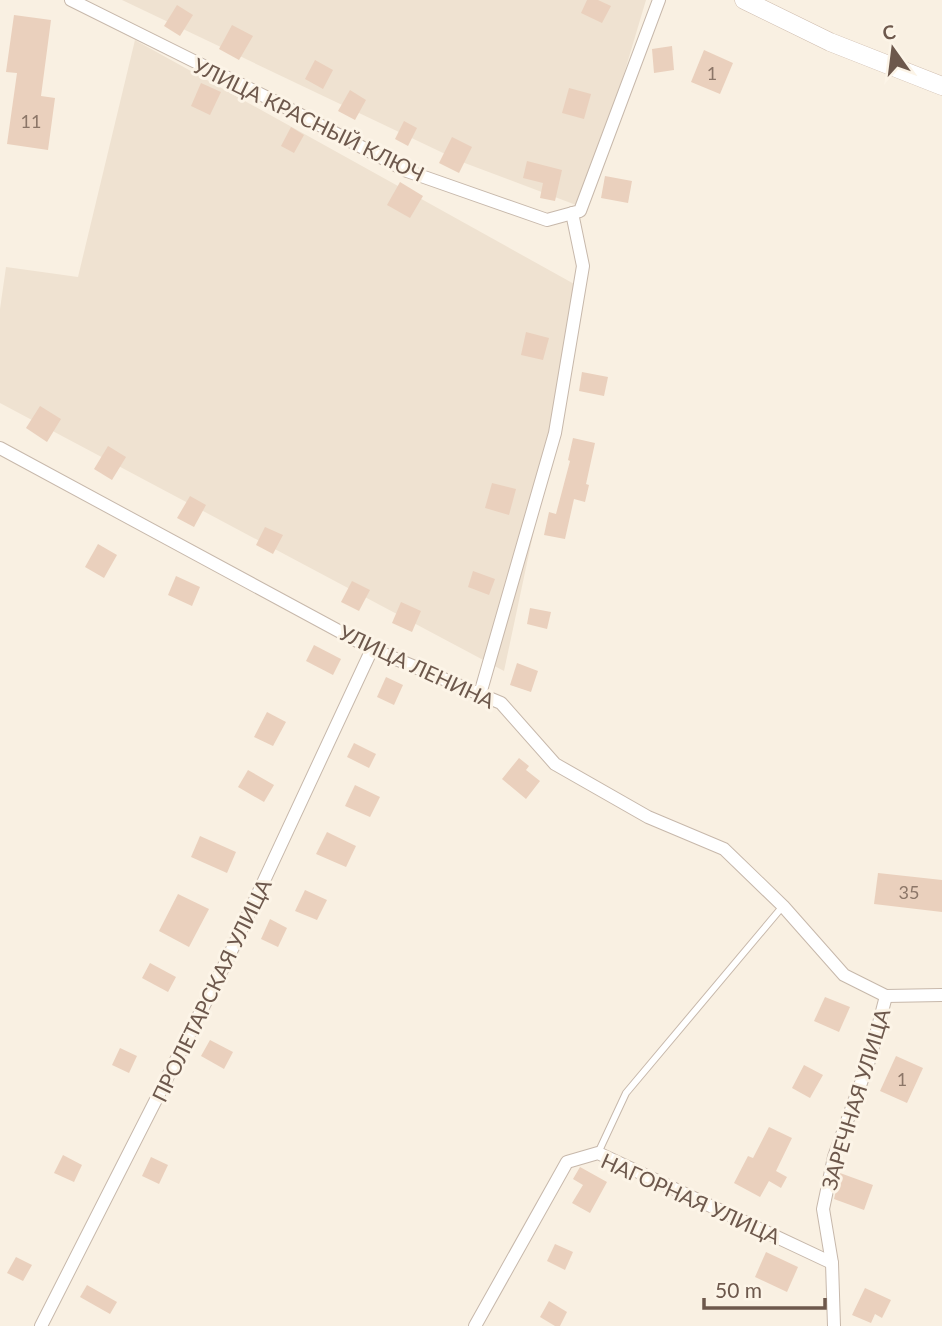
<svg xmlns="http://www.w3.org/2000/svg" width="942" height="1326" viewBox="0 0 942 1326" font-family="Lato,sans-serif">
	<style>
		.residential { fill: #efe2d1 }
		.building { fill: #ead0bd }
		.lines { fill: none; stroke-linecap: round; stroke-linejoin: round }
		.lane-casing { stroke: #c7b8ab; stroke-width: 8 }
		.street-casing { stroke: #c7b8ab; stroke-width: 14 }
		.secondary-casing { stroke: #cdbaab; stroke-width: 19 }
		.lane { stroke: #fff; stroke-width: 6 }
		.street { stroke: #fff; stroke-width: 12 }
		.secondary { stroke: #fff; stroke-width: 18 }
		.labels { text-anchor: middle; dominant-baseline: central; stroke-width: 6; stroke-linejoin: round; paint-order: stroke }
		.number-label { font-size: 18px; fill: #8c7668 }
		.street-label { font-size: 21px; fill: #6d584c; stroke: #fcf4e7 }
	</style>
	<rect width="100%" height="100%" fill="#f9f0e2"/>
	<!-- residential -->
	<g class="residential">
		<polygon points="122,0 646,0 584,208 462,162"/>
		<polygon points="135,40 585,290 504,671 0,403 0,309 6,267 78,277"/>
	</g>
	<!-- building -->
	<g class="building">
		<polygon points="587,0 598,0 611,6 602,23 581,13"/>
		<polygon points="177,5 193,15 180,36 164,26"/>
		<polygon points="14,15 51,20 41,96 55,98 48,150 7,144 17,73 6,72"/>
		<polygon points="232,25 253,36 239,60 219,49"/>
		<polygon points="672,46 674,70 654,73 652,49"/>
		<polygon points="704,50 733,63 720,94 691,82"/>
		<polygon points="315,60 333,70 323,89 305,79"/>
		<polygon points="201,83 221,92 210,115 191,106"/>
		<polygon points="569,88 591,94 584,119 562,113"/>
		<polygon points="350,90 366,100 355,120 338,111"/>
		<polygon points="404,121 417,128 408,146 395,139"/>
		<polygon points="291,127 304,135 294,153 281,146"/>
		<polygon points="452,137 472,147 459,173 439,163"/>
		<polygon points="527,161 562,170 555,201 540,198 543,183 523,178"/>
		<polygon points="605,176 632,181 628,203 601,198"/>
		<polygon points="400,182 423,196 410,218 387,205"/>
		<polygon points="526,332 549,338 543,360 521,355"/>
		<polygon points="582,372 608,377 604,396 579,391"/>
		<polygon points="40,406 61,419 47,442 26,428"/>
		<polygon points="573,438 595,443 586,484 589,485 585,502 574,499 565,539 544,535 549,512 556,514 570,461 568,460"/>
		<polygon points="108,446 126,457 112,480 94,469"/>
		<polygon points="492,483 516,489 509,515 485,508"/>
		<polygon points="190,496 206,505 194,527 177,518"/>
		<polygon points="265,527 283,535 273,554 256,545"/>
		<polygon points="98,544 117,555 104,578 85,567"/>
		<polygon points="473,571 495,579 489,595 468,587"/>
		<polygon points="176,576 200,587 192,606 168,595"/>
		<polygon points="352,581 370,590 359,611 341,602"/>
		<polygon points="401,602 421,611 412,632 392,623"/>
		<polygon points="530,608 551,612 547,629 527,624"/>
		<polygon points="314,645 341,659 333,675 306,661"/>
		<polygon points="517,663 538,671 531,692 510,685"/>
		<polygon points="386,677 403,685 394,705 377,697"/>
		<polygon points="267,712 286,722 273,746 254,737"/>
		<polygon points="354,743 376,754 369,768 347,757"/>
		<polygon points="519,758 529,766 526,770 540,781 526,799 502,779"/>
		<polygon points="248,770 274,785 264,802 238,787"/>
		<polygon points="355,785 380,797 370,817 345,806"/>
		<polygon points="327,832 356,846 346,867 316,854"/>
		<polygon points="200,836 236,852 227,873 191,857"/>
		<polygon points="878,873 942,880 942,912 874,904"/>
		<polygon points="305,890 327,900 317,920 295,911"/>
		<polygon points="178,894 209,909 189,947 159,931"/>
		<polygon points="270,919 287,928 278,947 261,939"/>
		<polygon points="150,963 176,977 168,992 142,978"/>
		<polygon points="825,997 850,1007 839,1032 814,1021"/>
		<polygon points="210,1040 233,1052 224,1069 201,1056"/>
		<polygon points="120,1048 137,1056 129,1073 112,1065"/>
		<polygon points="896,1056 923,1068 907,1103 880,1091"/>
		<polygon points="804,1065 823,1075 810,1098 792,1088"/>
		<polygon points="769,1127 792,1138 776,1171 787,1177 781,1188 769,1181 760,1197 734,1183 748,1156 753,1158"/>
		<polygon points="63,1155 82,1165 74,1182 54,1173"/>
		<polygon points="151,1157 168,1165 159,1184 142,1176"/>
		<polygon points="580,1167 607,1182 590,1213 572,1203 583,1185 573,1179"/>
		<polygon points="840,1173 873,1185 864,1210 834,1199"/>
		<polygon points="555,1244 573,1252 565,1270 547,1261"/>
		<polygon points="766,1252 798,1267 787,1292 755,1277"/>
		<polygon points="16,1257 32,1265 23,1281 7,1273"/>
		<polygon points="87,1285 117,1302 110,1314 80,1297"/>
		<polygon points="865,1288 891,1300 882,1318 875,1314 871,1323 852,1315"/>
		<polygon points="549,1301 567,1312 560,1326 555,1326 540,1317"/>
	</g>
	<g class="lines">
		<!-- lane casing -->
		<g class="lane-casing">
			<polyline id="lane" points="598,1153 626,1093 783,906"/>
		</g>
		<!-- street casing -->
		<g class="street-casing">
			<g id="street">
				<polyline points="71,0 274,101 407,171 547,220 580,211 659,0"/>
				<polyline points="0,448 372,649 501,703 555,764 648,817 724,849 783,906 844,975 886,996 942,995"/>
				<polyline points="480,694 555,433 583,266 572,213"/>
				<polyline points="41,1326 228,958 372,649"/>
				<polyline points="475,1326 567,1162 598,1153 832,1263"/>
				<polyline points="834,1326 832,1263 823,1209 834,1157 870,1058 886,996"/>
			</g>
		</g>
		<!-- secondary casing -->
		<g class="secondary-casing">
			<polyline id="secondary" points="744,0 830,42 942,86"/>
		</g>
		<!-- lane -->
		<use href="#lane" class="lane"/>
		<!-- street -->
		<use href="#street" class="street"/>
		<!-- secondary -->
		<use href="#secondary" class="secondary"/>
	</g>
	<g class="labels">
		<!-- number labels -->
		<g class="number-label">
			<text x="712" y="73">1</text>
			<text x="31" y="121">11</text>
			<text x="909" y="892">35</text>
			<text x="902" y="1079">1</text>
		</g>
		<!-- street labels -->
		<g class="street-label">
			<text transform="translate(309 119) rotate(26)">УЛИЦА КРАСНЫЙ КЛЮЧ</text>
			<text transform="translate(417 666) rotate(25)">УЛИЦА ЛЕНИНА</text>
			<text transform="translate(211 990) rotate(-64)">ПРОЛЕТАРСКАЯ УЛИЦА</text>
			<text transform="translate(855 1099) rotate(-73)">ЗАРЕЧНАЯ УЛИЦА</text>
			<text transform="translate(691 1198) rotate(24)">НАГОРНАЯ УЛИЦА</text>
		</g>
	</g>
	<!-- north arrow -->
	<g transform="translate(893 49) rotate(346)" stroke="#fcf4e7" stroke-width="5" paint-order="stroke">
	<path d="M0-5L12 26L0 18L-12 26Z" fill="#6d584c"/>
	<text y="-10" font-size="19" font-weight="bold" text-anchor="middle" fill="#6d584c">С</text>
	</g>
	<!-- scale -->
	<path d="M704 1298v10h121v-10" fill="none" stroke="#6d584c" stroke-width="3.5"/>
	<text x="715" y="1298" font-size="21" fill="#6d584c" stroke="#fcf4e7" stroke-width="5" paint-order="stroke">50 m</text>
</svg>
